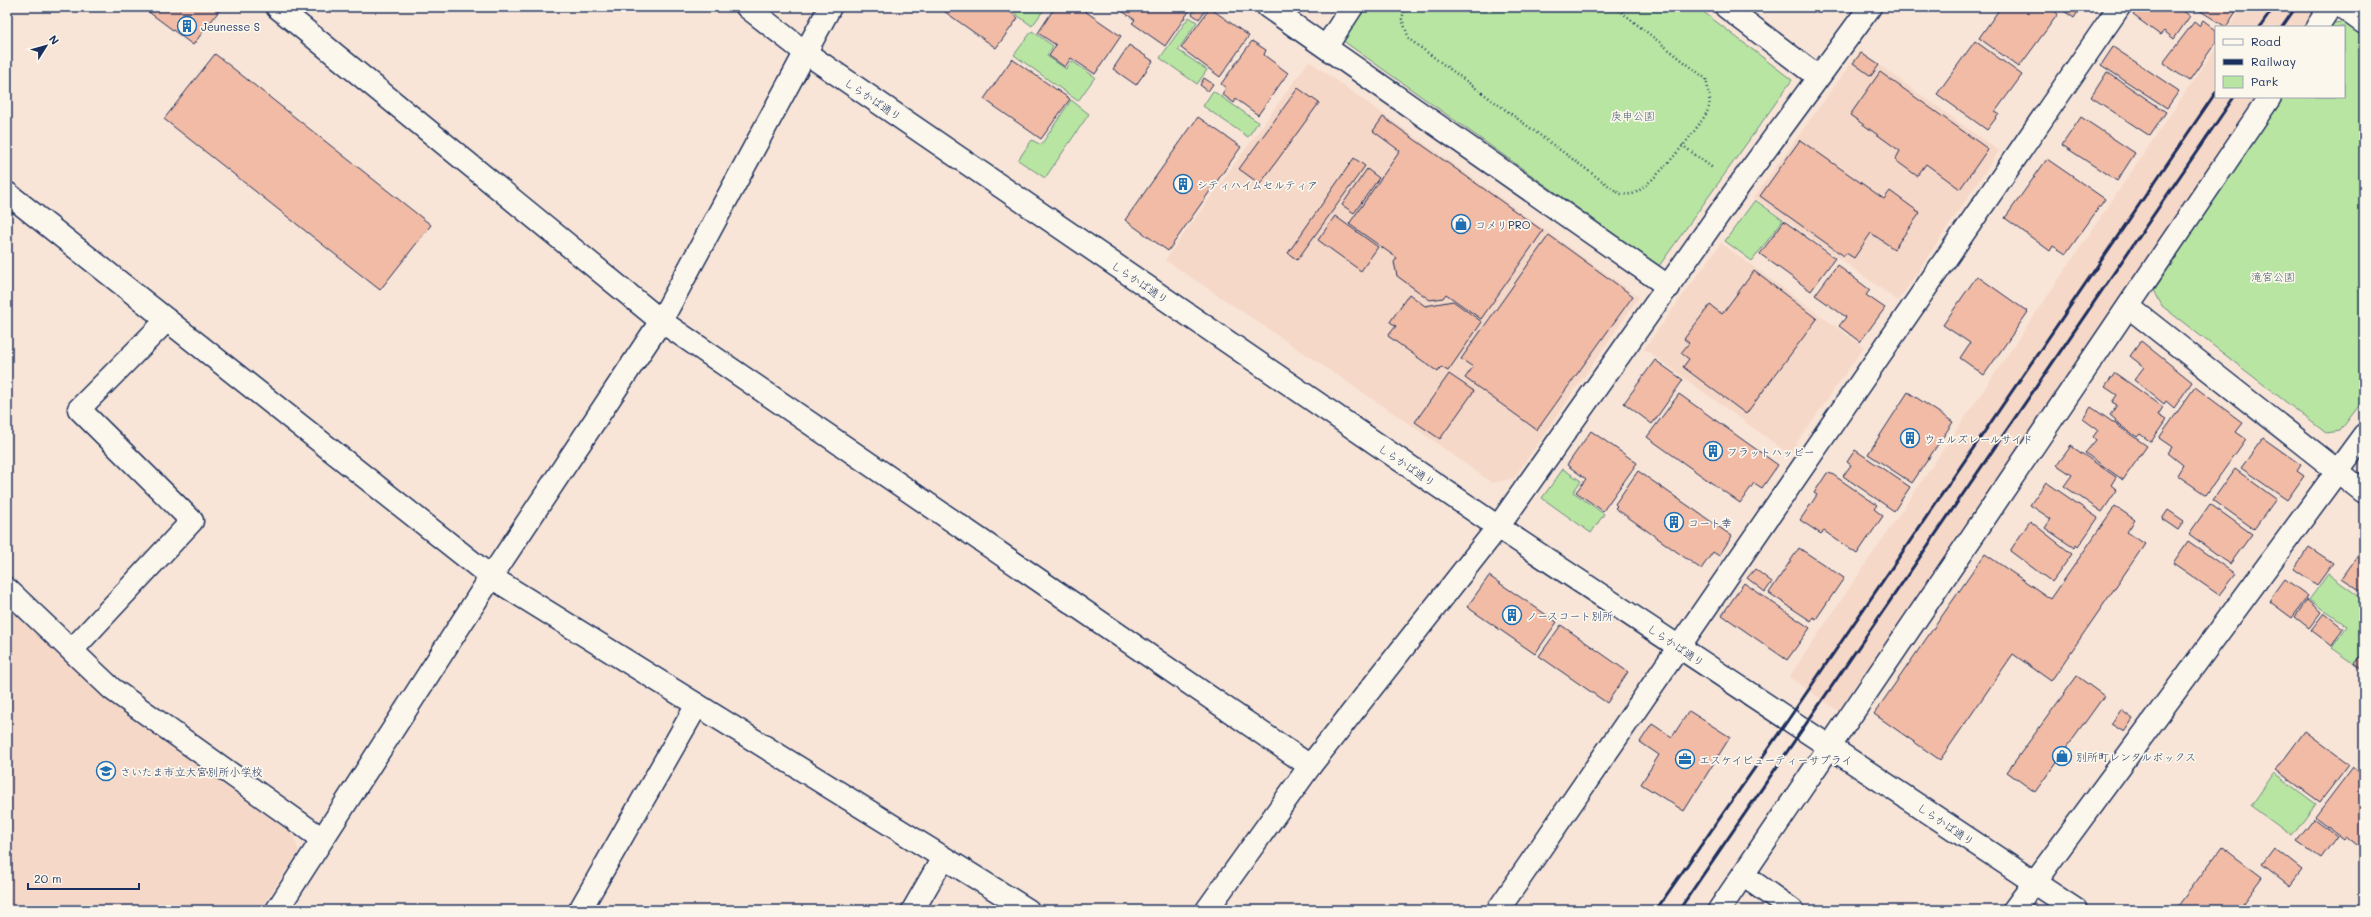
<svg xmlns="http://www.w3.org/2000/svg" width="2371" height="917" viewBox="0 0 2371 917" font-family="Mali,'Klee One',sans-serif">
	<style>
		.built { fill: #f6d8c8 }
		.green { fill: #b9e5a2; stroke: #6a8a80 }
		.building { fill: #f1bba5; stroke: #1b2f5e }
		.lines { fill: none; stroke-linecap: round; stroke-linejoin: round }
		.minor-casing { stroke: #1b2f5e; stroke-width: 25 }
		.path { stroke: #1b2f5e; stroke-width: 2.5; stroke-dasharray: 1 3; stroke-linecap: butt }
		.minor { stroke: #fbf7ec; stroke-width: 22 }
		.rail { stroke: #1b2f5e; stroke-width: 3 }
		.labels { text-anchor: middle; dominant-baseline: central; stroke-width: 3.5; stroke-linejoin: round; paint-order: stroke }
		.poi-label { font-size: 11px; fill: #1b2f5e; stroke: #fbf7ec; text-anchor: start }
		.street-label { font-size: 11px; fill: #1b2f5e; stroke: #fbf7ec }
		.park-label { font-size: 11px; fill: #425c6f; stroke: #fbf7ec }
	</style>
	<rect width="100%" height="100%" fill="#f8e5d7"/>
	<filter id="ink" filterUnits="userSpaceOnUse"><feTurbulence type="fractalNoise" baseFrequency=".025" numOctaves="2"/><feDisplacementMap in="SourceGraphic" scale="8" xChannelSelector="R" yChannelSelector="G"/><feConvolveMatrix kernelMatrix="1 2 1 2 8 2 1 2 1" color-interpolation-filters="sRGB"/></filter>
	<g filter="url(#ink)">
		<!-- built -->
		<g class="built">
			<polygon points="2243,7 2319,7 2305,27 2229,27"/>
			<polygon points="2216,47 2216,97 2257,97 1838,711 1789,677"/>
			<polygon points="1860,51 1999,151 1898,301 1754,197"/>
			<polygon points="1309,61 1639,297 1514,478 1492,483 1411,425 1165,260"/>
			<polygon points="1721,243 1864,347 1789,454 1644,349"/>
			<polygon points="7,605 118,709 292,833 299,851 260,910 7,910"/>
		</g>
		<!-- green -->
		<g class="green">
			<polygon points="1006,7 1046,7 1032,26"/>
			<polygon points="1363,7 1697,7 1792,80 1659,266 1342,40"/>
			<polygon points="1189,17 1197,22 1178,50 1207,70 1197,84 1160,58"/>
			<polygon points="2345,22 2364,36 2364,399 2340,431 2326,433 2162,306 2154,290 2283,97 2344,97 2344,27 2330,27 2333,23"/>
			<polygon points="1032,31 1053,46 1047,56 1066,69 1072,61 1095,77 1078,101 1014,55"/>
			<polygon points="1213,91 1258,122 1248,137 1203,106"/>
			<polygon points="1071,100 1089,114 1045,178 1018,160 1032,140 1041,145"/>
			<polygon points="1755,200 1783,220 1752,261 1725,241"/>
			<polygon points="1563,469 1581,481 1573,492 1604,514 1591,533 1542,498"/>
			<polygon points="2328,574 2364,600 2364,651 2355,664 2332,648 2347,626 2309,600"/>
			<polygon points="2274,773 2316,804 2292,836 2251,806"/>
		</g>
		<!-- building -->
		<g class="building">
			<polygon points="142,7 222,7 193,45"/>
			<polygon points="938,7 1003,7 1018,18 996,48"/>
			<polygon points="1055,7 1079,7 1121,36 1095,74 1071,58 1065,67 1049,56 1056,45 1038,33"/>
			<polygon points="1121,7 1192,7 1165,46 1132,23 1135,20 1119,9"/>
			<polygon points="1197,7 1208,7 1199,19 1192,14"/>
			<polygon points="2001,7 2049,7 2058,14 2019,67 1979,38"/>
			<polygon points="2058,7 2081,7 2074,18"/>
			<polygon points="2139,7 2178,7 2190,16 2174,39 2164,31 2160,35 2133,15"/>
			<polygon points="2194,7 2239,7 2226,27"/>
			<polygon points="1210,8 1249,36 1220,77 1181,48"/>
			<polygon points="2203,20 2216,30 2216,42 2189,81 2163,63 2194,22 2199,26"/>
			<polygon points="1252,41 1266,50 1264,55 1288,73 1258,115 1236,99 1234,103 1222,94 1226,88 1221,84"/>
			<polygon points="1975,41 2022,75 1995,112 1999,114 1987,130 1937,94"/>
			<polygon points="1129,45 1153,61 1136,85 1113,69"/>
			<polygon points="2113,47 2179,91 2167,108 2101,65"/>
			<polygon points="1861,53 1879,65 1871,76 1853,63"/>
			<polygon points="215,54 431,225 380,290 164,119"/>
			<polygon points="1012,59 1070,99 1041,139 984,99"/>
			<polygon points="1880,72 1988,149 1960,189 1926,164 1917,176 1895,160 1900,151 1850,115"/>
			<polygon points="2107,72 2166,112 2150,136 2091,97"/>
			<polygon points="1204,78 1213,84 1208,91 1200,85"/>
			<polygon points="1298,88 1319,103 1260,184 1239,169"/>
			<polygon points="1198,117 1241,147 1168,251 1125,220"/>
			<polygon points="1383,117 1543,231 1481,319 1446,294 1443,298 1430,300 1397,276 1394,262 1397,258 1349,224 1400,151 1373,131"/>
			<polygon points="2081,117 2135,153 2117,181 2062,145"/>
			<polygon points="1800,140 1884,199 1890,191 1920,213 1894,249 1871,233 1854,258 1846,253 1844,256 1760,196"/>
			<polygon points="1354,158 1365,166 1297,260 1288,253"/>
			<polygon points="2047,159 2105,199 2066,254 2053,246 2050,251 2005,218"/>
			<polygon points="1367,169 1379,178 1354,213 1342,205"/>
			<polygon points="1335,216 1378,247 1361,271 1318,240"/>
			<polygon points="1784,221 1835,258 1811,291 1760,254"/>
			<polygon points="1549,235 1633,296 1537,430 1465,378 1473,367 1461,359"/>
			<polygon points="1837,265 1870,290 1866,295 1885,308 1860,342 1839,326 1846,317 1815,295"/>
			<polygon points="1754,271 1817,319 1746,414 1683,367 1689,359 1681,353 1689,343 1684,339 1710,305 1722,314"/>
			<polygon points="1977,276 2028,312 1984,375 1960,358 1970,343 1943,325"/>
			<polygon points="1409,294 1425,306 1453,301 1482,322 1448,371 1441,367 1438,372 1388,336 1396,326 1390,322"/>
			<polygon points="2141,341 2192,382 2174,408 2166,401 2164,404 2134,380 2144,367 2130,356"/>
			<polygon points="1655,360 1683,380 1652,424 1624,403"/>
			<polygon points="2115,373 2163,407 2158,415 2166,420 2151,442 2140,434 2137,437 2115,422 2116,420 2110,415 2117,405 2112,402 2117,395 2105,387"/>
			<polygon points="1449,374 1474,391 1440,439 1415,422"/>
			<polygon points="2195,387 2243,423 2236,432 2246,439 2206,495 2177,475 2183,465 2168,453 2172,447 2159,438"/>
			<polygon points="1908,392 1953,422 1912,483 1868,454"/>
			<polygon points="1679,394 1778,465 1762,488 1754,483 1740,503 1647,437"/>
			<polygon points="2091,407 2147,446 2123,480 2085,453 2096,440 2093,437 2098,430 2083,419"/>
			<polygon points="1591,431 1637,463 1603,511 1576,492 1586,479 1567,465"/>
			<polygon points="2263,438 2301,465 2297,471 2304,476 2287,500 2241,468"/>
			<polygon points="2071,446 2116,477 2111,485 2117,490 2102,512 2064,486 2072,475 2057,465"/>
			<polygon points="1855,450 1910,487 1894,511 1843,476 1851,465 1847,462"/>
			<polygon points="2235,469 2276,499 2254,529 2213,500"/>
			<polygon points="1638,471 1732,536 1719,556 1713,552 1701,569 1615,508 1617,506 1615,504"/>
			<polygon points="1827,473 1832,474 1877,505 1874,509 1883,516 1857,554 1824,531 1821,534 1800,520 1817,495 1814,493"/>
			<polygon points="2046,482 2098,518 2078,547 2076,545 2074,548 2045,528 2051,519 2030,505"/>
			<polygon points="2210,504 2252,534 2230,564 2189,534"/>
			<polygon points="2115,506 2135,520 2127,532 2145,544 2051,681 2013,654 1940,760 1874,714 1985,554 2051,599"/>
			<polygon points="2168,510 2184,521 2178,530 2162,519"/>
			<polygon points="2030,521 2072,554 2052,582 2010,551"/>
			<polygon points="2188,541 2235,574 2219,595 2173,563"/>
			<polygon points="2309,547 2333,563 2317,585 2294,569"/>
			<polygon points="2364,547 2364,593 2342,578"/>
			<polygon points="1799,548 1844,578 1816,619 1813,617 1811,621 1769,593"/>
			<polygon points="1755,569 1772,582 1765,592 1747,578"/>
			<polygon points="1489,576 1557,622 1535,654 1467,607"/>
			<polygon points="2285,579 2308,596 2292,618 2269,601"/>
			<polygon points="1744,583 1810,628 1787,660 1722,615"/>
			<polygon points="2307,600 2321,612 2309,628 2295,617"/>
			<polygon points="2324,613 2343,628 2332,646 2311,630"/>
			<polygon points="1561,625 1628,672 1607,703 1539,656"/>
			<polygon points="2364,652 2364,671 2355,664"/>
			<polygon points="2077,676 2104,696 2035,792 2007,772"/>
			<polygon points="2121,710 2133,719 2124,732 2111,724"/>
			<polygon points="1689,711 1730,737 1684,811 1641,784 1659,755 1640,742 1652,724 1672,737"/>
			<polygon points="2305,731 2349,764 2320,802 2276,770"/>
			<polygon points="2364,755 2364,765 2359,761"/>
			<polygon points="2353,767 2364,776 2362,849 2346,836 2344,839 2315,817"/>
			<polygon points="2314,819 2337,836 2321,858 2297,841"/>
			<polygon points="2222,847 2262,877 2238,910 2175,910"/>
			<polygon points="2274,848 2302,870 2290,886 2262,864"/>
		</g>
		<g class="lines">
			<!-- minor casing -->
			<g class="minor-casing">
				<g id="minor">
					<polyline points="277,7 661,321 1310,766"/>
					<polyline points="747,7 806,53 1498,527 2076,910"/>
					<polyline points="1268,7 1669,287"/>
					<polyline points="1726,7 1818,77"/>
					<polyline points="2342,7 2364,23"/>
					<polyline points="2317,27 2330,7"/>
					<polyline points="1326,47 1352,7"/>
					<polyline points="7,193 491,577 1028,910"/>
					<polyline points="2129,307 2364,492"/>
					<polyline points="7,589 112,689 322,839"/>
					<polyline points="72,650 192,521 79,409 167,320"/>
					<polyline points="1743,875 1792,910"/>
					<polyline points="277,910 491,577 661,321 830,7"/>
					<polyline points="580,910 697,705"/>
					<polyline points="913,910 943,858"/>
					<polyline points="1207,910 1310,766 1498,527 1738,187 1870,7"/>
					<polyline points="1498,910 2119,7"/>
					<polyline points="1719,910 2270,97"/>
					<polyline points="2014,910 2364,435"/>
				</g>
			</g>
			<!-- path -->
			<g class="path">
				<path d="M 1405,7 L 1402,19 L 1409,39 L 1620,194 C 1625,194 1631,195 1635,193 C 1654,183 1696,132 1707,112 C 1712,103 1708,89 1706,79 L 1615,7"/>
				<polyline points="1682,145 1714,169"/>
			</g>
			<!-- minor -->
			<use href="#minor" class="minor"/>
			<!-- rail -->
			<g class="rail">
				<polyline points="2260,27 2274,7"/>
				<polyline points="2282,27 2296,7"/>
				<polyline points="1656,910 1788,720 2216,92"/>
				<polyline points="1679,910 2234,97"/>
			</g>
		</g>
	</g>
	<!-- icons -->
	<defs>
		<g id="building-ring" transform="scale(1)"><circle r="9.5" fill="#fbf7ec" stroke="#1f6fb2" stroke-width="1.5"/><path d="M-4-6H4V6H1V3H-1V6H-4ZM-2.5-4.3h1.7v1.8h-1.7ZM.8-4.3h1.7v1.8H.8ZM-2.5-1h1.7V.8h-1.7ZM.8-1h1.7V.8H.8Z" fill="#1f6fb2"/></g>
		<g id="shop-ring" transform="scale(1)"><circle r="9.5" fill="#fbf7ec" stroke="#1f6fb2" stroke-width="1.5"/><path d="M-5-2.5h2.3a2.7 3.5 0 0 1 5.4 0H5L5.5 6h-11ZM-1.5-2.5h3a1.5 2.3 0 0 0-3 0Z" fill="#1f6fb2"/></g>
		<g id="office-ring" transform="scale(1)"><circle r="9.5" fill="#fbf7ec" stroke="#1f6fb2" stroke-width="1.5"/><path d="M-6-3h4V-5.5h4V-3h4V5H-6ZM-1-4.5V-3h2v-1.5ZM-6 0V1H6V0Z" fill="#1f6fb2"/></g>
		<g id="school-ring" transform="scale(1)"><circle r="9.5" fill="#fbf7ec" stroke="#1f6fb2" stroke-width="1.5"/><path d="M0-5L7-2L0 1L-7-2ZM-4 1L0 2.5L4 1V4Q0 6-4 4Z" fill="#1f6fb2"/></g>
	</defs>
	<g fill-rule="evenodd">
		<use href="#building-ring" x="187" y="26"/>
		<use href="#building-ring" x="1183" y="184"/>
		<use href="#shop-ring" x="1461" y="224"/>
		<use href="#building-ring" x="1910" y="438"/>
		<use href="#building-ring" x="1713" y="451"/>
		<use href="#building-ring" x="1674" y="522"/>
		<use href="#building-ring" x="1512" y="615"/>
		<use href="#shop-ring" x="2062" y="756"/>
		<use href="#office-ring" x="1685" y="759"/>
		<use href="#school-ring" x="106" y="771"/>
	</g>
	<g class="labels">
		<!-- poi labels -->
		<g class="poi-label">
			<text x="201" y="26">Jeunesse S</text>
			<text x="1197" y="184">シティハイムセルティア</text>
			<text x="1475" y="224">コメリPRO</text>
			<text x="1924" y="438">ウェルズレールサイド</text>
			<text x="1727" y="451">フラットハッピー</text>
			<text x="1688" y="522">コート幸</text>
			<text x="1526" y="615">ノースコート別所</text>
			<text x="2076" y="756">別所町レンタルボックス</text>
			<text x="1699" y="759">エスケイビューティーサプライ</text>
			<text x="120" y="771">さいたま市立大宮別所小学校</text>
		</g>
		<!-- street labels -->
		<g class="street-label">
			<text transform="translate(873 99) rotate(34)">しらかば通り</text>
			<text transform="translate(1140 282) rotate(34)">しらかば通り</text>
			<text transform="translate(1407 465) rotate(34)">しらかば通り</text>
			<text transform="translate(1676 645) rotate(34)">しらかば通り</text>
			<text transform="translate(1946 824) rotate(34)">しらかば通り</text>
		</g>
		<!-- park labels -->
		<g class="park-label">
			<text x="1633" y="115">庚申公園</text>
			<text x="2273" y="276">滝宮公園</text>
		</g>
	</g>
	<!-- margin -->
	<rect width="2371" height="917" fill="none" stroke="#fbf7ec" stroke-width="24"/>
	<rect x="12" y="12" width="2347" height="893" fill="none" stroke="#1b2f5e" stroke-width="1.5" filter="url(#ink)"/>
	<!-- legend -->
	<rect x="2215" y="26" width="130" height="72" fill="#fbf7ec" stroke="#a1a7b3"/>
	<rect x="2223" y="39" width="20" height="6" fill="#fbf7ec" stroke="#a1a7b3"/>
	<text x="2251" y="46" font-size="12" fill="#1b2f5e">Road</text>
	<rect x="2223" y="59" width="20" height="6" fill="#1b2f5e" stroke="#a1a7b3"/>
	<text x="2251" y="66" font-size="12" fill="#1b2f5e">Railway</text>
	<rect x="2223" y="76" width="20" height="12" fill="#b9e5a2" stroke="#a1a7b3"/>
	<text x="2251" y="86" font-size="12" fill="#1b2f5e">Park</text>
	<!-- north arrow -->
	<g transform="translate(46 46) rotate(53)" stroke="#fbf7ec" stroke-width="3" paint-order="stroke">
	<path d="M0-3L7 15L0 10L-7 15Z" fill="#1b2f5e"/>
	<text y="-6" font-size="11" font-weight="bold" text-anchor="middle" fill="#1b2f5e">N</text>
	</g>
	<!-- scale -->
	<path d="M28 883v6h111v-6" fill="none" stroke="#1b2f5e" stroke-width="2"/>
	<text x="34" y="883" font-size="12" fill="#1b2f5e" stroke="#fbf7ec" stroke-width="3" paint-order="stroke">20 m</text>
</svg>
